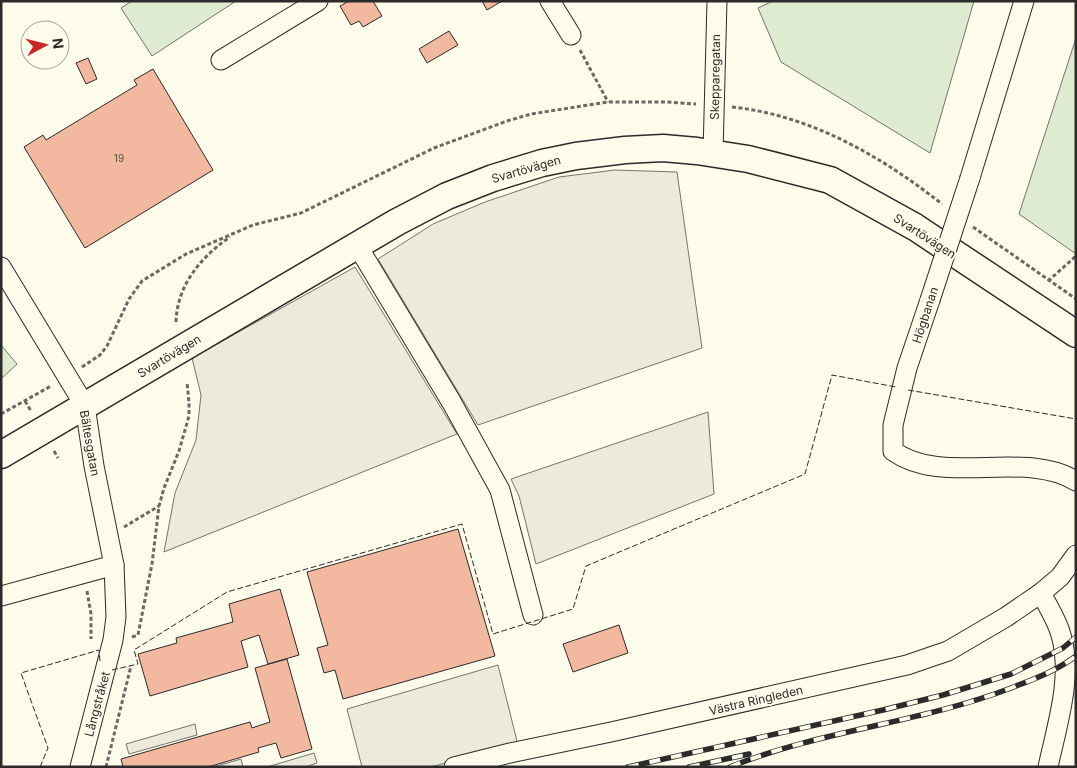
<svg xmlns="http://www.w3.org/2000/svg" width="1077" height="768" viewBox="0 0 1077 768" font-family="Inter,sans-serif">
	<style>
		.green { fill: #deebd1; stroke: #74746e }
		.parking { fill: #eceadb; stroke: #74746e }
		.building { fill: #f2b8a0; stroke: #2b2b2b }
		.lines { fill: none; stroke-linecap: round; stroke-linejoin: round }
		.minor-casing { stroke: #2b2b2b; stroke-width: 21 }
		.secondary-casing { stroke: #2b2b2b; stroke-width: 29 }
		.path { stroke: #6a6964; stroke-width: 3; stroke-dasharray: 4 2.5; stroke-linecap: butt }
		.minor { stroke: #fdfbea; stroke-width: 19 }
		.secondary { stroke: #fdfbea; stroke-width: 26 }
		.rail-casing { stroke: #2b2b2b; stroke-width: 5.5 }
		.rail { stroke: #fdfbea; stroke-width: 4; stroke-dasharray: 11; stroke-linecap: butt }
		.minor-bridge-casing { stroke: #2b2b2b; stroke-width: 21; stroke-linecap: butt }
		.minor-bridge { stroke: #fdfbea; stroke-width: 19 }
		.fence { stroke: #2b2b2b; stroke-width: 1; stroke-dasharray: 6 2.5; stroke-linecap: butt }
		.labels { text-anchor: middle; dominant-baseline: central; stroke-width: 4; stroke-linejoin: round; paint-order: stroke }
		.number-label { font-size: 10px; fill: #5d4e48 }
		.street-label { font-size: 12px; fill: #2b2b2b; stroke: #fdfbea }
	</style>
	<rect width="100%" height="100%" fill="#fdfbea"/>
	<!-- green -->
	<g class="green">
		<polygon points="132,1 236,1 152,56 121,8"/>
		<polygon points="773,1 974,1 930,153 781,62 758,8"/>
		<polygon points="1076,38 1076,254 1019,214"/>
		<polygon points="1,345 17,364 1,379"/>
	</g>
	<!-- parking -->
	<g class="parking">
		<polygon points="615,170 677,172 702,348 478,425 378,259 433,224 485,202 559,177"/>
		<polygon points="355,267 457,434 164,552 175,493 196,440 201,395 192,358"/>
		<polygon points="708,412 714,494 536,564 519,496 511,479"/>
		<polygon points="498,665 518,745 430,767 362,767 347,709"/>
		<polygon points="195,724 197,735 129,754 126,744"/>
		<polygon points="314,753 317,763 305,767 267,767"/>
		<polygon points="241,759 243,767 213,767"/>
	</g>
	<!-- building -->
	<g class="building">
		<polygon points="349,1 373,1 382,16 363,27 359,21 351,25 340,6"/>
		<polygon points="482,1 502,1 487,10"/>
		<polygon points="449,31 458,45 427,63 419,49"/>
		<polygon points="88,58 97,79 86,84 76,63"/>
		<polygon points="153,69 213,170 85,248 24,147 43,135 46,140 137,85 134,80"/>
		<polygon points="458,529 495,656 343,699 335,670 324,673 317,648 328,645 307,572"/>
		<polygon points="280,589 299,655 268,664 259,635 241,641 248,667 150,696 138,654 177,643 176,638 233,622 229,604"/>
		<polygon points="619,625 628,653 573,672 563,644"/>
		<polygon points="287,659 312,749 281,758 276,743 258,748 259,752 208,767 123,767 121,759 250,722 252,728 270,722 255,668"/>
	</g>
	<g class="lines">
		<!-- minor casing -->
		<g class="minor-casing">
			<g id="minor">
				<polyline points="550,1 571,35"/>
				<polyline points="221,60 318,1"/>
				<polyline points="713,153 717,1"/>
				<polyline points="970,178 1024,1"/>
				<polyline points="357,245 452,403 500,490 533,615"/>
				<polyline points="1,267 85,406 94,466 114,565 116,617 113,640 80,767"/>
				<path d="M 930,300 L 907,368 L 893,425 L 893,451 C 943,487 1023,449 1076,481"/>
				<path d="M 1041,593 C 1048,607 1057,620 1061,635 C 1073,677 1057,725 1048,767"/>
				<polyline points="1,596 114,565"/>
				<polyline points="454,767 510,753 611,732 907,665 948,651 1006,617 1041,593 1060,577 1076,555"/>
			</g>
		</g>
		<!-- secondary casing -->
		<g class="secondary-casing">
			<polyline id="secondary" points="1,455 397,222 447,196 493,178 542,163 576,156 625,150 663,148 697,151 748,159 830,180 915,227 1076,334"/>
		</g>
		<!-- path -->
		<g class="path">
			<polyline points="580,50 608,102"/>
			<path d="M 732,107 C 810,115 881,156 942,204"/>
			<polyline points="973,227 1076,299"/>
			<polyline points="1048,281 1076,256"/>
			<path d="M 176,322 C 177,285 201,257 230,237"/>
			<polyline points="82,367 100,355 107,346 129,299 142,281 186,254 253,225 301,213 434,148 507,121 531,114 608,102 666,102 696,104"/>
			<polyline points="25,401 31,411"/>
			<polyline points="1,414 51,386"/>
			<polyline points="54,451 58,458"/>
			<polyline points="124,527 159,506"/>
			<polyline points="87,591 91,614 91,639"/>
			<polyline points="132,637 138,635 152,564 159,506 164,488 179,451 189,416 189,403 187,382"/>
			<polyline points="106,767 131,666"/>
		</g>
		<!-- minor -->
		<use href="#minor" class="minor"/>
		<!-- secondary -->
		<use href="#secondary" class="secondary"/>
		<!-- rail casing -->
		<g class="rail-casing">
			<g id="rail">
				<polyline points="628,767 883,710 943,695 1011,674 1063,648 1076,637"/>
				<polyline points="689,767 749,754"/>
				<path d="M 730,767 C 821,730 920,723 1011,688 C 1034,679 1056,671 1076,656"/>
			</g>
		</g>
		<!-- rail -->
		<use href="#rail" class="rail"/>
		<!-- minor-bridge casing -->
		<g class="minor-bridge-casing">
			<polyline id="minor-bridge" points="930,300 970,178"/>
		</g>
		<!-- minor-bridge -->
		<use href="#minor-bridge" class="minor-bridge"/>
		<!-- fence -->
		<g class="fence">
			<polyline points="908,390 1076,419"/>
			<polyline points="112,670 138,664 134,650 227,592 462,524 493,634 573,609 586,566 805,474 832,375 896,387"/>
			<polyline points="40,767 48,748 21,673 99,650 100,661"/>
		</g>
	</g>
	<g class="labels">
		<!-- number labels -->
		<g class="number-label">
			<text x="119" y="158">19</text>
		</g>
		<!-- street labels -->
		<g class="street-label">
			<text transform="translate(715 77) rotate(-89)">Skepparegatan</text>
			<text transform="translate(526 169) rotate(-16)">Svartövägen</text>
			<text transform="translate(925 236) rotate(33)">Svartövägen</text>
			<text transform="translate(925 315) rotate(-72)">Högbanan</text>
			<text transform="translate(169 356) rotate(-31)">Svartövägen</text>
			<text transform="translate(90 443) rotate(80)">Bältesgatan</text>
			<text transform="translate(756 700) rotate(-13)">Västra Ringleden</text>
			<text transform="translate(97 704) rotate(-75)">Långstråket</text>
		</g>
	</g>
	<!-- border -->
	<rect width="1077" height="768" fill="none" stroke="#2b2b2b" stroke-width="5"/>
	<!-- north arrow -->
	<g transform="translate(45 45) rotate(83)"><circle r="24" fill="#fdfbea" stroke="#a9a89e"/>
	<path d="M0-4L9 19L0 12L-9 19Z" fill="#c62828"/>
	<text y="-8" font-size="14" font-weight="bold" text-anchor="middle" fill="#2b2b2b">N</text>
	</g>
</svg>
